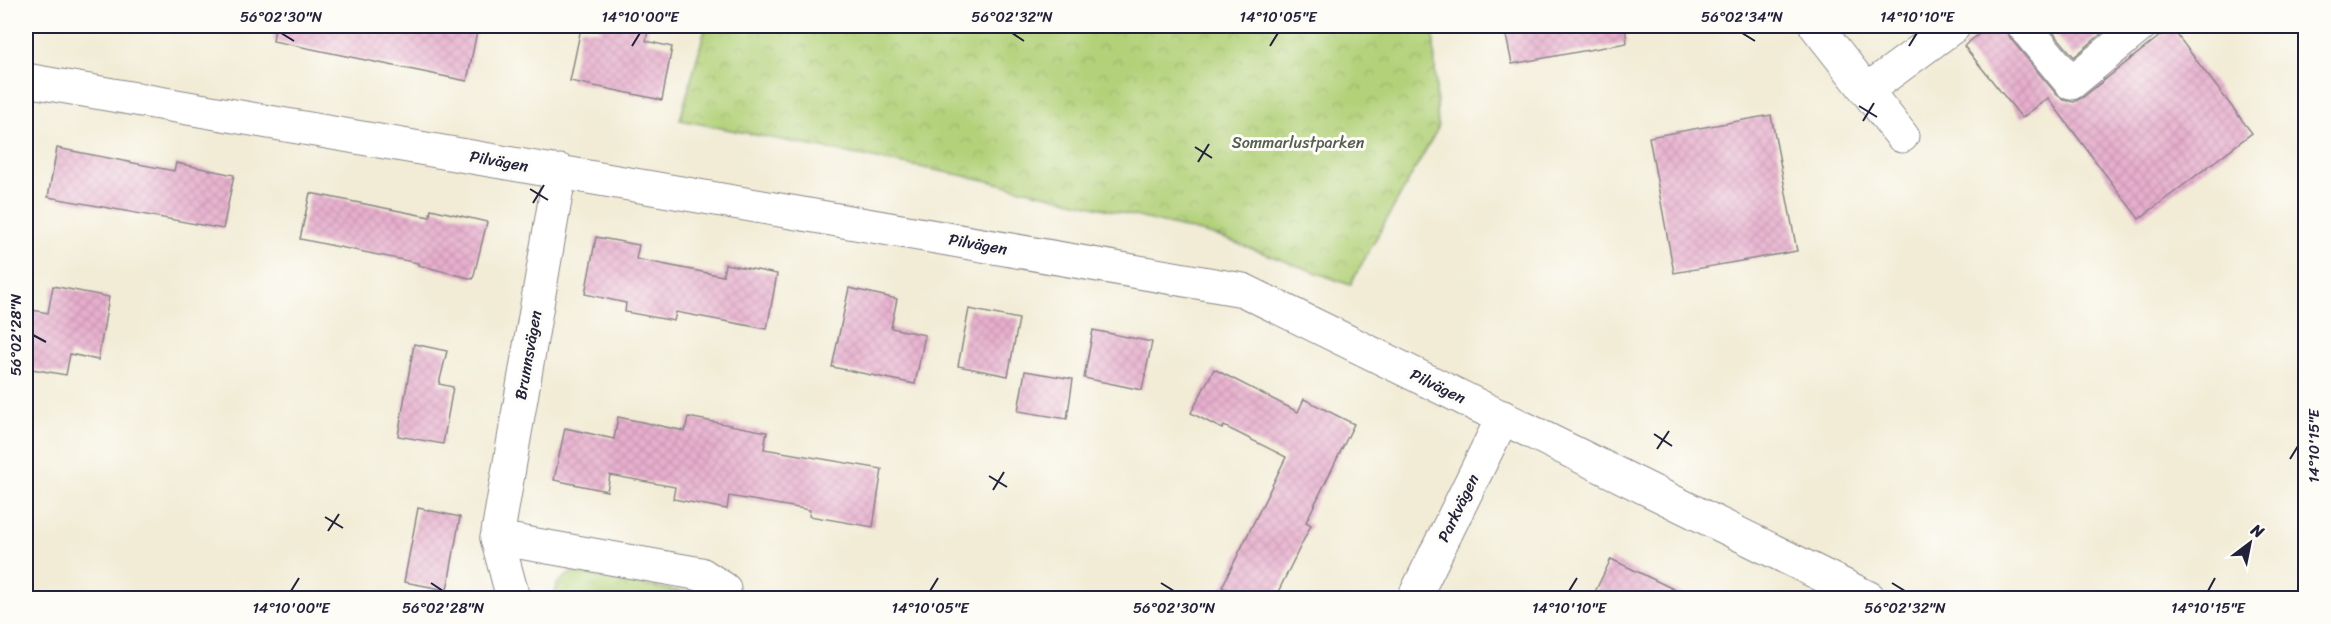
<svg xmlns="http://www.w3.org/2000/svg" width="2331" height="624" viewBox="0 0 2331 624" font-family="Sriracha,sans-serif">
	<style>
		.park { fill: url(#park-crowns); stroke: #6a7a5a; stroke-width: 1.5 }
		.building { fill: url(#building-cross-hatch) }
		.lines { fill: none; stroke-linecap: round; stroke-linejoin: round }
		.minor-casing { stroke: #8a8788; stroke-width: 35 }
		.minor { stroke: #fff; stroke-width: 33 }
		.ticks { fill: none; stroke: #22223b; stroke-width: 2 }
		.labels { text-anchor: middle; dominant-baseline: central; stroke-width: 6; stroke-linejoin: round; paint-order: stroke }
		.park-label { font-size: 16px; fill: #545f51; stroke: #fdfcf7 }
		.street-label { font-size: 16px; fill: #22223b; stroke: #fdfcf7 }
		.neatline { fill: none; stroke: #22223b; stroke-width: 2 }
		.ticks-label { font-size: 15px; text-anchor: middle; fill: #22223b }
	</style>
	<defs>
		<pattern id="park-crowns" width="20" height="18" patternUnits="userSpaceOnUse" patternTransform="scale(1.5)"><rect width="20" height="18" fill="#b2d179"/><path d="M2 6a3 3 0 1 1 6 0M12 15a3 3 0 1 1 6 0" fill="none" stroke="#99b36a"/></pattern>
		<pattern id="building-cross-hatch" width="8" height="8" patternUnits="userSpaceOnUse" patternTransform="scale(1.5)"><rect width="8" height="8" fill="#e7afcd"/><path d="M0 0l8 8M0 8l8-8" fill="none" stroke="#c696b1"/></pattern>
	</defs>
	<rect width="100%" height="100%" fill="#fdfcf7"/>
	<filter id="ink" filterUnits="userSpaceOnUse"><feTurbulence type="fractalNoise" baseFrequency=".0167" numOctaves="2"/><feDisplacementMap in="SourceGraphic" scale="12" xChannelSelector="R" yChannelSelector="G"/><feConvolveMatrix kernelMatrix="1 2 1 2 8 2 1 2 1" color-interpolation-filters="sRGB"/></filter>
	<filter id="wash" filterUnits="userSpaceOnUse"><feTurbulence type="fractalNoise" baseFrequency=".008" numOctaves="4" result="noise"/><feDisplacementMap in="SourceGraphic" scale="24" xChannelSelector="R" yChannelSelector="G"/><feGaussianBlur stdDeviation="1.35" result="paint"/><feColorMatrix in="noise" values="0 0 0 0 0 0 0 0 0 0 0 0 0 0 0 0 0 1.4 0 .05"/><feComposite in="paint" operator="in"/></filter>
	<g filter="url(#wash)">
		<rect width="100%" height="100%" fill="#f2ecd6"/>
		<!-- park -->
		<g class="park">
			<polygon points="706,26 1433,26 1438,128 1350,285 1217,236 980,179 680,120"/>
			<polygon points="572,572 690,593 697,598 554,598 557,584"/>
		</g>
		<g id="blocks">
			<!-- building -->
			<g class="building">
				<polygon points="275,26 478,26 467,81 273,41"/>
				<polygon points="601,26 649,26 646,41 672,47 662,100 570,81 581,28 599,31"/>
				<polygon points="1504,26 1625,26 1627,43 1512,64"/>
				<polygon points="1989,26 2006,26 2010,38 2057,95 2064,100 2074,102 2083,97 2171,27 2252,133 2139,219 2048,98 2022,118 1964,46"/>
				<polygon points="2048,26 2094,26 2101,34 2074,57"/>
				<polygon points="1771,115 1797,251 1674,273 1649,137"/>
				<polygon points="57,148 174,171 176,163 234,175 223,229 48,197"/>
				<polygon points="310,193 430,217 431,209 487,222 473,279 418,265 418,263 300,239"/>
				<polygon points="596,237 639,245 636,259 723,276 725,264 777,274 767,329 676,312 674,321 625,312 626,303 585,294"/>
				<polygon points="53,286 109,297 98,360 70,354 66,375 26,368 26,309 48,313"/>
				<polygon points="849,288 897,299 891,328 925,335 915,384 832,367"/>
				<polygon points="969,309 1019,319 1008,376 958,366"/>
				<polygon points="1093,330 1152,342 1142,390 1084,378"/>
				<polygon points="414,344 447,351 439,384 453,387 443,444 398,436"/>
				<polygon points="1214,369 1298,412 1304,399 1354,424 1306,522 1311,525 1275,598 1245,598 1222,587 1286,457 1224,426 1222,429 1191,413"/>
				<polygon points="1025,371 1073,379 1067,419 1018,411"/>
				<polygon points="618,417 685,431 688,417 767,432 764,449 882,469 873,527 809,516 810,510 729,496 727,509 673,499 675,487 610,475 607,491 554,480 565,428 614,439"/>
				<polygon points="418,508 460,517 447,590 404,582"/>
				<polygon points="1611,559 1692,598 1592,598"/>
			</g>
		</g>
	</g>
	<g filter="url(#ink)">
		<use href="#blocks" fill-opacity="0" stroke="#8a8788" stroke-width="1.5"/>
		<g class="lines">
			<!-- minor casing -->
			<g class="minor-casing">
				<g id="minor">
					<polyline points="1816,26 1902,136"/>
					<polyline points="2024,26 2071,83 2140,26"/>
					<polyline points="26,80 1243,290 1869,598"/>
					<polyline points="1867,90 1954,26"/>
					<polyline points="497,538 701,574 724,589 724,598"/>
					<polyline points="513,598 497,538 560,171"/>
					<polyline points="1414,598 1503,417"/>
				</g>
			</g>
			<!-- minor -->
			<use href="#minor" class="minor"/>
		</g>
	</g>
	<!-- ticks -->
	<path class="ticks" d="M 281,33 L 294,41M 1012,33 L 1024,41M 1742,33 L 1755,41M 632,46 L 640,33M 1270,46 L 1278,33M 1909,46 L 1917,33M 1859,106 L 1877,117M 1863,121 L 1874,103M 1195,147 L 1212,158M 1198,162 L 1209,144M 530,189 L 548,200M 533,203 L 544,185M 33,335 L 46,342M 1654,434 L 1672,446M 1657,449 L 1669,431M 2290,459 L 2298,446M 989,476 L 1007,487M 993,490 L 1004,472M 325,517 L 343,528M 328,531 L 339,514M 431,583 L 443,591M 1161,583 L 1174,591M 1892,583 L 1905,591M 291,591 L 299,578M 930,591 L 938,578M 1569,591 L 1577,578M 2208,591 L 2215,578"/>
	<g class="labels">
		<!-- park labels -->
		<g class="park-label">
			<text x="1298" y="142">Sommarlustparken</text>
		</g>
		<!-- street labels -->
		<g class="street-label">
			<text transform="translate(499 161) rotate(10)">Pilvägen</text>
			<text transform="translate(978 244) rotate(10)">Pilvägen</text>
			<text transform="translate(528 355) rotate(-80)">Brunnsvägen</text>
			<text transform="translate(1438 386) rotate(26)">Pilvägen</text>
			<text transform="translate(1458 508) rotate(-64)">Parkvägen</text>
		</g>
	</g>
	<!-- margin -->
	<rect width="2331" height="624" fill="none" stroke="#fdfcf7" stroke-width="66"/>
	<!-- north arrow -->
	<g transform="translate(2250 543) rotate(32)" stroke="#fdfcf7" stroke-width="4.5" paint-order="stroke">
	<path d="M0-4.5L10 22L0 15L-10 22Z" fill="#22223b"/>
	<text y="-9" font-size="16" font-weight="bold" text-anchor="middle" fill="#22223b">N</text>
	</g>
	<rect x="33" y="33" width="2265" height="558" class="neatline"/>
	<g class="ticks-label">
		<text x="281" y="22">56°02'30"N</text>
		<text x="640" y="22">14°10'00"E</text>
		<text x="1012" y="22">56°02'32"N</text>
		<text x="1278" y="22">14°10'05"E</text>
		<text x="1742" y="22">56°02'34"N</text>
		<text x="1917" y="22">14°10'10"E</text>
		<text transform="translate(16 335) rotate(-90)" y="5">56°02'28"N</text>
		<text transform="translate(2314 446) rotate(-90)" y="5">14°10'15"E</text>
		<text x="291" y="613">14°10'00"E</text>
		<text x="443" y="613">56°02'28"N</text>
		<text x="930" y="613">14°10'05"E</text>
		<text x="1174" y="613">56°02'30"N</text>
		<text x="1569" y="613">14°10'10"E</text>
		<text x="1905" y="613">56°02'32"N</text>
		<text x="2208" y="613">14°10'15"E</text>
	</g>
</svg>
